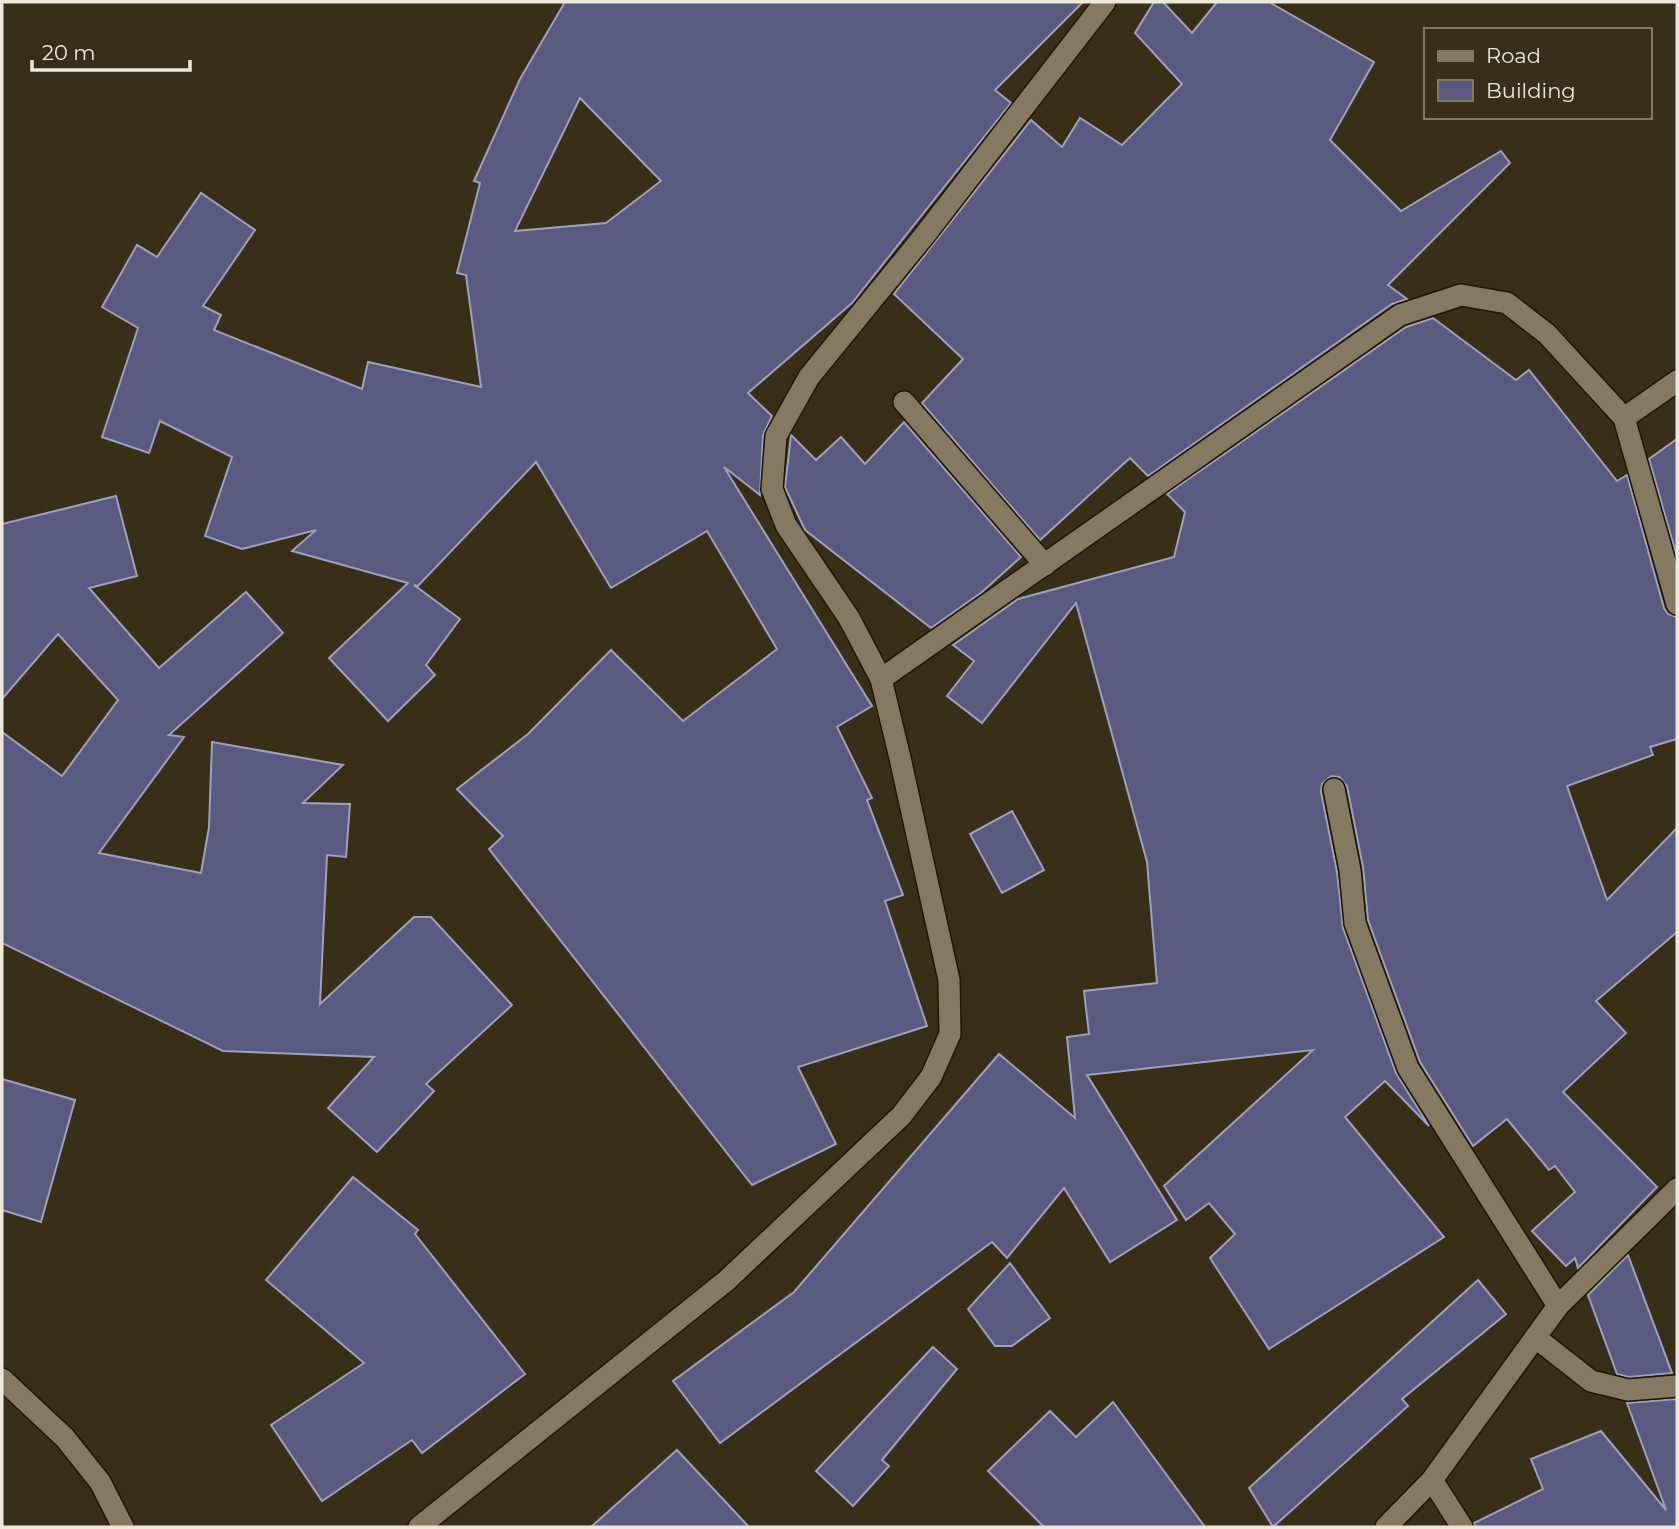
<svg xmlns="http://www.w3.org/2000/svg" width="1679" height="1529" viewBox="0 0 1679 1529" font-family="Montserrat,sans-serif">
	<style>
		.building { fill: #5a5a80; stroke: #9fa0bb; stroke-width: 2; fill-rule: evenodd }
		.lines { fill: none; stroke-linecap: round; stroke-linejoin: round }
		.street-casing { stroke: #201702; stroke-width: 24 }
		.street { stroke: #857a61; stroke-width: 21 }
	</style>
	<rect width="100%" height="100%" fill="#392f18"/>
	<!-- building -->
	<g class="building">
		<path d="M 565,2 L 1083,2 L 995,90 L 1011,103 L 852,303 L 748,393 L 772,416 L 763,435 L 760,495 L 724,467 L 872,706 L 837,727 L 872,798 L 867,800 L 903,895 L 885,901 L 927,1026 L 798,1067 L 836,1144 L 752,1185 L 489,849 L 503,836 L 457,789 L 528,734 L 611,650 L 683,721 L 777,649 L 707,531 L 611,588 L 536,462 L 418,586 L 414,585 L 460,619 L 426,665 L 435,675 L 388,721 L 329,658 L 408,583 L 292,551 L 316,530 L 242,549 L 205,536 L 232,457 L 160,421 L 149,453 L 102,437 L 138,328 L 102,307 L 137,245 L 157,257 L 201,193 L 255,230 L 203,306 L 221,315 L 214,330 L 362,389 L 368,362 L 481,387 L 466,275 L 457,273 L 480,183 L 474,181 L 520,79 ZM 580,98 L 661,181 L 606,223 L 515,231 Z"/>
		<polygon points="1154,2 1163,2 1192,33 1217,2 1269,2 1374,62 1330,140 1401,211 1501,151 1510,163 1388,285 1407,299 1392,304 1148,476 1130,458 1040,540 922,403 963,359 894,294 1031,120 1062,147 1080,118 1122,145 1182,84 1135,33"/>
		<polygon points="1433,318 1516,380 1529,370 1617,481 1627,475 1664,608 1668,614 1677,617 1677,739 1650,747 1653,755 1567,786 1607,900 1677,828 1677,932 1596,1001 1626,1033 1563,1092 1657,1187 1578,1268 1575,1258 1566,1266 1532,1231 1575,1192 1555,1166 1549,1170 1507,1119 1473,1146 1420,1062 1368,920 1363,867 1347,786 1339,777 1331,776 1322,784 1321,792 1337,872 1343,928 1396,1073 1429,1126 1385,1081 1345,1117 1444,1237 1269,1349 1210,1258 1235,1234 1209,1203 1186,1220 1164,1186 1313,1050 1087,1075 1177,1220 1110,1262 1064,1188 1007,1258 992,1242 720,1443 673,1381 794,1292 999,1054 1075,1118 1067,1037 1089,1034 1084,991 1157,983 1147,862 1076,603 982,723 947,696 974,661 953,645 1018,599 1174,557 1185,512 1167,494 1406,327"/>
		<polygon points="904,422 1021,557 982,592 931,628 805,530 785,487 791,435 816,460 841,437 865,464"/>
		<polygon points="1677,439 1677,557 1649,459"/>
		<polygon points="116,496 137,576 89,588 159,668 246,592 283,633 169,735 184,737 99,853 201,873 209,827 212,742 343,765 303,803 350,804 346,857 327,855 320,1004 414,917 431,917 512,1005 426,1084 434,1091 377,1152 328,1108 374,1057 223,1051 2,943 2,732 62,776 118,700 58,634 2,699 2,524"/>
		<polygon points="1012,811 1044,870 1002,893 970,834"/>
		<polygon points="2,1079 75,1100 41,1222 2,1210"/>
		<polygon points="353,1177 418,1230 415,1234 525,1374 422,1453 412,1440 322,1501 271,1425 364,1363 266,1280"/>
		<polygon points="1628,1255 1672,1373 1629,1377 1617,1374 1588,1295"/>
		<polygon points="1010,1263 1050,1318 1012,1346 995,1346 968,1309"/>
		<polygon points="1478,1280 1506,1314 1402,1399 1408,1406 1273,1527 1249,1488"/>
		<polygon points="933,1347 957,1369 882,1460 889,1466 853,1506 816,1471"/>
		<polygon points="1677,1399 1677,1527 1475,1527 1474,1523 1543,1489 1531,1459 1601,1431 1666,1510 1627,1403"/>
		<polygon points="1113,1402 1205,1527 1044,1527 988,1471 1050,1411 1076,1437"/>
		<polygon points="677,1450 749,1527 591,1527"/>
	</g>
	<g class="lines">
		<!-- street casing -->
		<g class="street-casing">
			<g id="street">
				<polyline points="904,402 1045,565"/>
				<polyline points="1624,418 1677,381"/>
				<polyline points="881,679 1400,315 1461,295 1507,303 1547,334 1624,418 1677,604"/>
				<polyline points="1334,789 1350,870 1355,923 1408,1068 1558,1306"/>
				<polyline points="1536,1338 1591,1381 1628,1390 1677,1386"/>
				<polyline points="2,1379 65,1438 100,1482 123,1527"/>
				<polyline points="1432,1480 1462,1527"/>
				<polyline points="419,1527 726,1281 901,1116 931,1077 950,1034 949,980 900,758 881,679 849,618 786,525 772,489 776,436 809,377 924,236 1105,2"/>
				<polyline points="1386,1527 1432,1480 1558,1306 1677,1189"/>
			</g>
		</g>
		<!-- street -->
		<use href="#street" class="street"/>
	</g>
	<!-- border -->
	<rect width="1679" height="1529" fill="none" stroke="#eee8db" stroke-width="7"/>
	<!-- legend -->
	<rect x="1424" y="28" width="228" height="91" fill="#392f18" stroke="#817966" stroke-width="2"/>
	<rect x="1438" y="51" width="35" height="10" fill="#857a61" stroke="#817966" stroke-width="2"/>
	<text x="1486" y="63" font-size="21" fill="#eee8db">Road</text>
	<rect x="1438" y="80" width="35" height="21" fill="#5a5a80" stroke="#817966" stroke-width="2"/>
	<text x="1486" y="98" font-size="21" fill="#eee8db">Building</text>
	<!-- scale -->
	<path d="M32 60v10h158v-10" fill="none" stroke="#eee8db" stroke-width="3.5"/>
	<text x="42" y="60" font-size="21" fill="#eee8db" stroke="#392f18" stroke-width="5" paint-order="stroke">20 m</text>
</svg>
